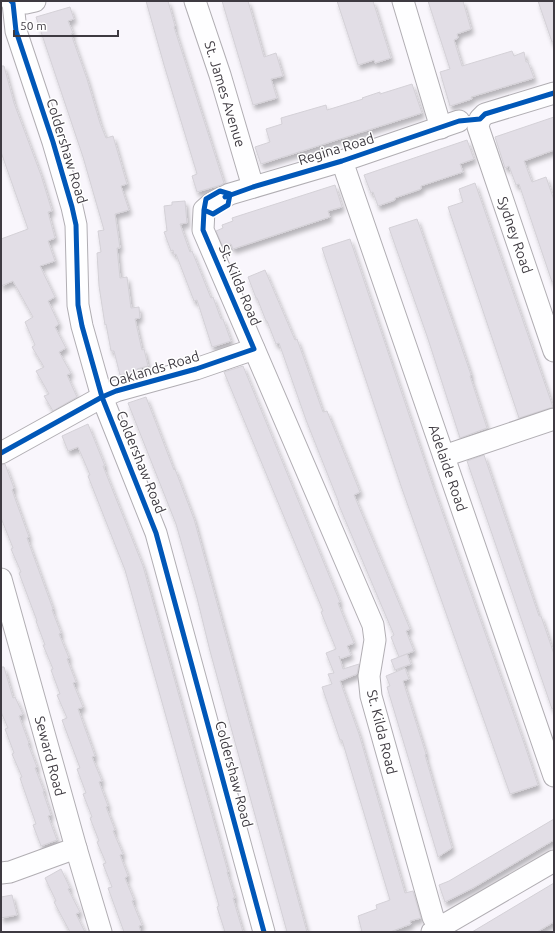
<svg xmlns="http://www.w3.org/2000/svg" width="555" height="933" viewBox="0 0 555 933" font-family="Ubuntu,sans-serif">
	<style>
		.building { fill: #e2dee6; stroke: #d4d1d7; filter: url(#shadow) }
		.lines { fill: none; stroke-linecap: round; stroke-linejoin: round }
		.minor-casing { stroke: #b1aeb3; stroke-width: 23 }
		.minor { stroke: #fefeff; stroke-width: 21 }
		.cycleway-casing { stroke: #fff; stroke-width: 8 }
		.cycleway { stroke: #0057b8; stroke-width: 5 }
		.labels { text-anchor: middle; dominant-baseline: central; stroke-width: 3; stroke-linejoin: round; paint-order: stroke }
		.street-label { font-size: 14px; fill: #3e3a41; stroke: #fff }
	</style>
	<defs>
		<filter id="shadow"><feDropShadow dx="2.5" dy="4.5" stdDeviation="2" flood-color="#0004"/></filter>
	</defs>
	<rect width="100%" height="100%" fill="#f9f6fc"/>
	<!-- building -->
	<g class="building">
		<polygon points="146,1 168,1 175,26 174,27 224,183 221,185 197,192 192,176 197,174 164,65"/>
		<polygon points="222,1 248,1 264,57 276,53 283,76 271,79 277,98 253,105"/>
		<polygon points="337,1 373,1 391,58 375,63 374,60 358,65"/>
		<polygon points="428,1 463,1 471,29 457,34 458,38 454,40 462,66 512,51 514,56 524,52 526,62 528,62 534,78 471,97 472,99 450,106 440,72 450,69"/>
		<polygon points="538,1 554,1 554,42 552,42"/>
		<polygon points="70,7 74,19 68,21 73,33 71,34 87,79 100,123 106,138 113,136 127,184 121,186 129,210 115,214 120,248 117,248 120,278 127,277 131,308 139,307 140,318 135,319 142,350 144,349 148,366 137,369 138,371 120,375 114,351 111,351 106,324 105,325 99,286 97,253 101,252 98,231 104,230 83,157 36,17"/>
		<polygon points="1,66 4,66 14,103 41,175 52,211 48,212 55,238 48,241 55,261 40,266 55,297 48,301 59,324 55,327 66,348 59,352 71,373 67,375 77,397 53,411 44,396 49,394 36,371 44,367 32,347 35,345 25,322 33,317 13,281 1,286 1,239 28,229 1,152"/>
		<polygon points="412,84 422,113 261,164 255,147 270,142 266,129 282,124 281,118 326,105 327,110 363,99 362,98 380,92 380,94"/>
		<polygon points="554,117 554,150 524,161 532,182 546,177 554,200 554,282 552,282 519,184 516,185 509,166 505,168 495,137"/>
		<polygon points="467,140 474,159 460,164 463,172 421,186 421,189 395,198 395,200 378,206 373,192 371,193 364,175"/>
		<polygon points="475,183 553,407 519,418 448,207 463,202 459,189"/>
		<polygon points="335,185 342,207 328,211 330,217 233,249 231,244 223,247 216,231 223,228 222,225 233,221 232,218"/>
		<polygon points="185,201 187,223 180,224 190,252 192,251 211,298 213,297 221,319 223,319 231,341 212,347 197,300 194,301 176,254 174,255 173,250 171,251 164,232 167,231 164,206 172,205 172,202"/>
		<polygon points="417,219 469,369 471,375 470,376 487,428 460,438 427,336 389,228"/>
		<polygon points="350,239 433,486 524,743 538,785 510,794 401,486 322,248"/>
		<polygon points="265,270 295,340 297,339 323,412 327,411 356,482 360,492 354,495 410,629 406,631 414,651 399,657 391,637 394,635 338,503 339,503 306,420 279,343 276,344 267,321 266,321 257,298 256,298 248,277"/>
		<polygon points="243,366 340,602 338,603 354,643 347,646 351,655 340,659 339,656 343,669 359,664 357,674 340,681 359,734 405,893 413,891 421,918 410,921 411,924 390,932 362,932 358,916 377,909 376,905 390,900 342,740 340,740 322,687 332,684 328,674 334,673 326,653 336,649 321,612 323,611 224,372"/>
		<polygon points="146,397 174,470 175,469 194,519 307,932 287,932 210,651 197,598 176,524 128,403"/>
		<polygon points="88,424 105,466 103,466 143,566 228,872 227,872 235,898 233,898 243,932 225,932 217,907 219,906 212,881 125,570 88,476 90,475 78,447 68,451 62,436"/>
		<polygon points="484,455 539,616 541,616 554,654 554,708 552,709 467,461"/>
		<polygon points="5,464 14,488 12,490 29,537 27,538 53,609 52,610 61,633 59,634 69,658 67,659 76,682 73,683 83,707 78,709 95,756 92,757 102,781 99,782 108,806 106,807 115,830 113,831 123,854 120,855 128,876 125,878 134,900 132,901 142,925 139,926 141,932 124,932 108,888 112,887 103,864 106,863 97,842 99,841 90,818 92,817 83,794 86,793 77,769 80,768 62,720 67,718 57,695 60,694 51,670 53,669 43,645 45,645 36,621 37,621 19,573 21,572 11,549 13,548 1,518 1,465"/>
		<polygon points="407,654 411,664 395,670 391,660"/>
		<polygon points="1,667 4,667 13,698 15,697 23,714 19,716 29,743 28,744 37,767 35,768 44,791 43,792 51,815 48,816 57,840 41,846 33,825 36,824 20,778 22,777 12,754 14,753 5,729 8,728 1,712"/>
		<polygon points="405,668 409,679 403,681 426,754 425,755 452,848 438,857 387,687 390,686 386,676"/>
		<polygon points="554,819 554,840 473,888 445,902 439,885 449,881"/>
		<polygon points="61,869 70,888 68,889 80,912 76,914 85,932 70,932 54,902 56,901 45,878"/>
		<polygon points="554,883 554,922 537,932 472,932"/>
		<polygon points="12,895 17,915 1,918 1,897"/>
	</g>
	<g class="lines">
		<!-- minor casing -->
		<g class="minor-casing">
			<g id="minor">
				<polyline points="11,1 13,3 16,31 53,142 72,207 76,225 78,305 82,326 102,397 156,533 264,932"/>
				<polyline points="195,1 220,75 253,187"/>
				<polyline points="403,1 441,128"/>
				<polyline points="13,3 26,3 35,1"/>
				<polyline points="554,93 485,114 480,119 478,127 554,351"/>
				<polyline points="342,161 554,776"/>
				<polyline points="1,453 102,397 116,391 196,369 254,349"/>
				<polyline points="444,456 554,419"/>
				<polyline points="1,579 76,848 101,932"/>
				<polyline points="1,873 10,872 76,848"/>
				<polyline points="440,928 433,917 371,696 369,676 375,640 373,625 203,230 204,210 212,203 230,194 342,161 459,121"/>
				<polyline points="432,932 554,861"/>
			</g>
		</g>
		<!-- minor -->
		<use href="#minor" class="minor"/>
		<!-- cycleway casing -->
		<g class="cycleway-casing">
			<g id="cycleway">
				<polyline points="11,1 13,3 16,31 53,142 72,207 76,225 78,305 82,326 102,397 156,533 264,932"/>
				<polyline points="225,197 253,187 342,161 459,121 480,119 485,114 554,93"/>
				<polyline points="1,453 102,397 116,391 196,369 254,349 203,230 204,210 206,199 220,191 230,194 228,205 213,214 204,210"/>
			</g>
		</g>
		<!-- cycleway -->
		<use href="#cycleway" class="cycleway"/>
	</g>
	<g class="labels">
		<!-- street labels -->
		<g class="street-label">
			<text transform="translate(225 94) rotate(73)">St. James Avenue</text>
			<text transform="translate(336 149) rotate(-17)">Regina Road</text>
			<text transform="translate(67 151) rotate(73)">Coldershaw Road</text>
			<text transform="translate(515 235) rotate(71)">Sydney Road</text>
			<text transform="translate(240 285) rotate(67)">St. Kilda Road</text>
			<text transform="translate(154 369) rotate(-17)">Oaklands Road</text>
			<text transform="translate(141 462) rotate(68)">Coldershaw Road</text>
			<text transform="translate(448 468) rotate(71)">Adelaide Road</text>
			<text transform="translate(382 732) rotate(76)">St. Kilda Road</text>
			<text transform="translate(50 756) rotate(75)">Seward Road</text>
			<text transform="translate(234 774) rotate(75)">Coldershaw Road</text>
		</g>
	</g>
	<!-- border -->
	<rect width="555" height="933" fill="none" stroke="#3e3a41" stroke-width="4"/>
	<!-- scale -->
	<path d="M14 30v6h104v-6" fill="none" stroke="#3e3a41" stroke-width="2"/>
	<text x="20" y="30" font-size="12" fill="#3e3a41" stroke="#ffffff" stroke-width="3" paint-order="stroke">50 m</text>
</svg>
